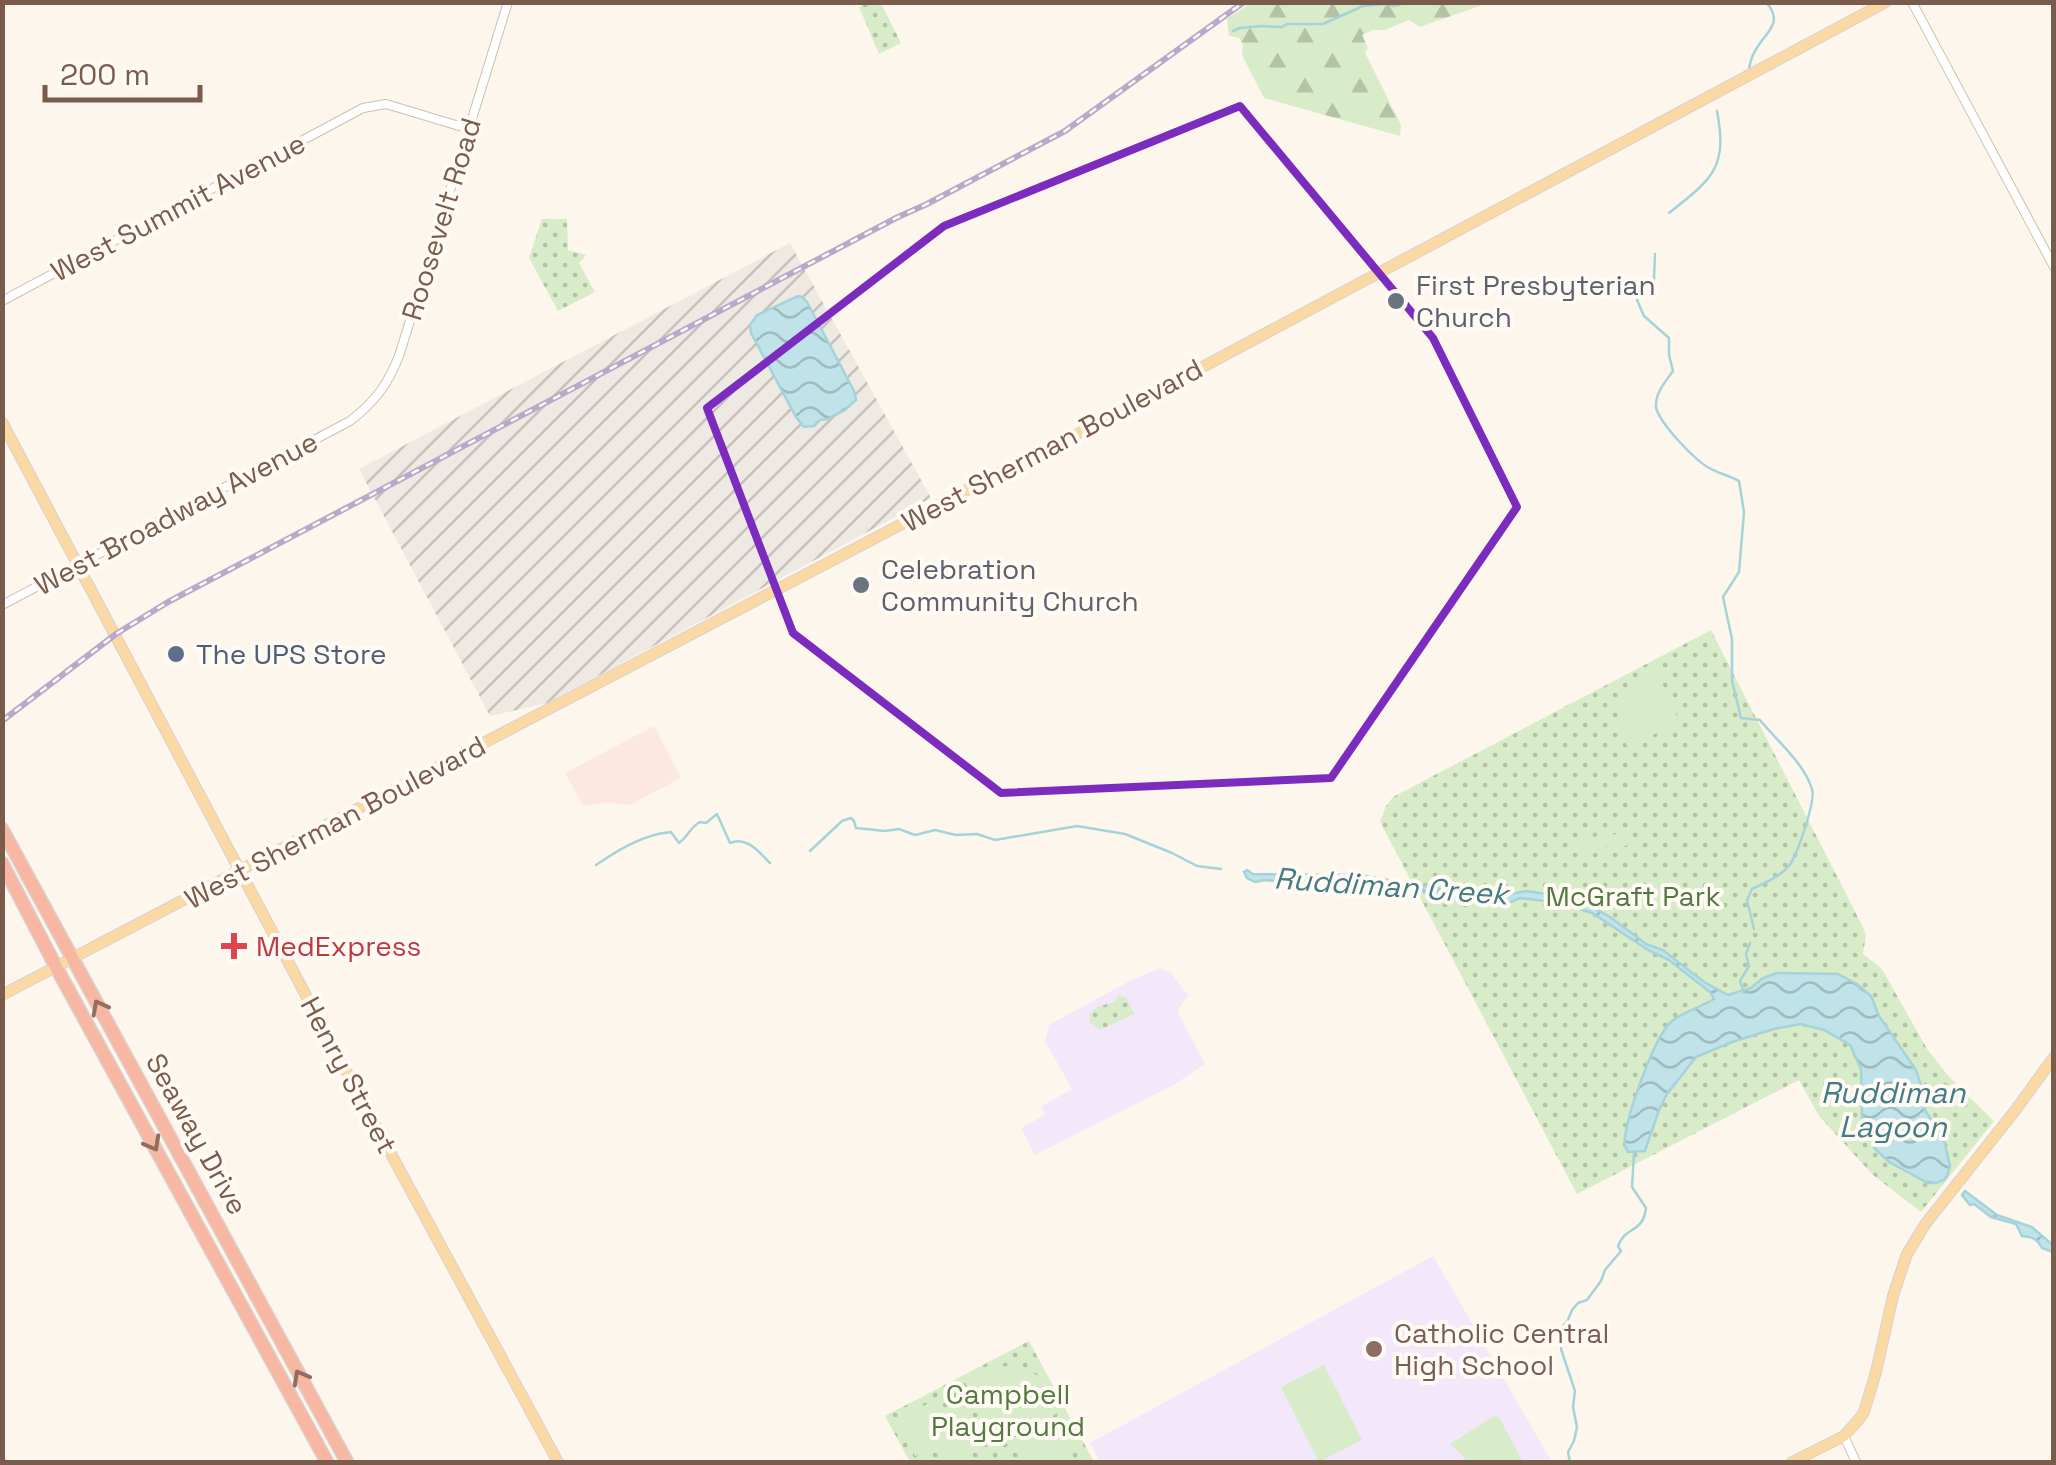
<svg xmlns="http://www.w3.org/2000/svg" width="2056" height="1465" viewBox="0 0 2056 1465" font-family="'Space Grotesk',sans-serif">
	<style>
		.commercial { fill: #fde8e0 }
		.industrial { fill: url(#industrial-furrows) }
		.education { fill: #f3e8fa }
		.grass { fill: url(#grass-dots) }
		.forest { fill: url(#forest-firs) }
		.pitch { fill: #d8ecc9 }
		.water { fill: url(#water-waves); stroke: #a5d3da; stroke-width: 2.5 }
		.lines { fill: none; stroke-linecap: round; stroke-linejoin: round }
		.stream { stroke: #a5d3da; stroke-width: 2.5 }
		.minor-casing { stroke: #d1beb0; stroke-width: 10 }
		.major-casing { stroke: #dad1cd; stroke-width: 12 }
		.highway-casing { stroke: #dad1cd; stroke-width: 15 }
		.minor { stroke: #fff; stroke-width: 8 }
		.major { stroke: #fbd9a5; stroke-width: 10 }
		.highway { stroke: #f7b7a3; stroke-width: 12 }
		.rail-casing { stroke: #b9a8c9; stroke-width: 6 }
		.rail { stroke: #fffaf3; stroke-width: 2.5; stroke-dasharray: 8; stroke-linecap: butt }
		.oneway { stroke: #936e5e }
		.marked { fill: none; stroke: #7b2cbf; stroke-width: 8; stroke-linejoin: round }
		.worship-dot { fill: #6b7280; stroke: #fffaf3; stroke-width: 4 }
		.service-dot { fill: #5c6f8a; stroke: #fffaf3; stroke-width: 4 }
		.health-dot { fill: #e0444e; stroke: #fffaf3; stroke-width: 4 }
		.education-dot { fill: #8d6e63; stroke: #fffaf3; stroke-width: 4 }
		.labels { text-anchor: middle; dominant-baseline: central; stroke-width: 8; stroke-linejoin: round; paint-order: stroke }
		.street-label { font-size: 28px; fill: #7a5c4d; stroke: #fffaf3 }
		.worship-label { font-size: 28px; fill: #5b616d; stroke: #fffaf3; text-anchor: start }
		.service-label { font-size: 28px; fill: #4e5e75; stroke: #fffaf3; text-anchor: start }
		.park-label { font-size: 28px; fill: #537a41; stroke: #fffaf3 }
		.health-label { font-size: 28px; fill: #be3a42; stroke: #fffaf3; text-anchor: start }
		.education-label { font-size: 28px; fill: #785e54; stroke: #fffaf3; text-anchor: start }
		.water-label { font-size: 30px; font-style: italic; fill: #437c86; stroke: #fffaf3 }
	</style>
	<defs>
		<pattern id="industrial-furrows" width="10" height="10" patternUnits="userSpaceOnUse" patternTransform="scale(2.5)"><rect width="10" height="10" fill="#efe9e4"/><path d="M-1 1l2-2M0 10L10 0M9 11l2-2" fill="none" stroke="#c7c0bb"/></pattern>
		<pattern id="grass-dots" width="8" height="8" patternUnits="userSpaceOnUse" patternTransform="scale(2.5)"><rect width="8" height="8" fill="#d8ecc9"/><path d="M2 2h.1M6 6h.1" fill="none" stroke="#b4c2a5" stroke-width="1.8" stroke-linecap="round"/></pattern>
		<pattern id="forest-firs" width="22" height="20" patternUnits="userSpaceOnUse" patternTransform="scale(2.5)"><rect width="22" height="20" fill="#d8ecc9"/><path d="M5 1l3.5 6h-7zM16 11l3.5 6h-7z" fill="#b4c2a5"/></pattern>
		<pattern id="water-waves" width="16" height="10" patternUnits="userSpaceOnUse" patternTransform="scale(2.5)"><rect width="16" height="10" fill="#bfe3e8"/><path d="M0 5q4-4 8 0t8 0" fill="none" stroke="#a0bbbe"/></pattern>
	</defs>
	<rect width="100%" height="100%" fill="#fdf6ec"/>
	<!-- commercial -->
	<polygon class="commercial" points="654,726 681,778 629,805 608,802 584,806 565,773"/>
	<!-- industrial -->
	<polygon class="industrial" points="790,243 931,498 547,703 490,716 359,469"/>
	<!-- education -->
	<g class="education">
		<polygon points="1160,968 1170,972 1188,995 1177,1011 1205,1064 1175,1084 1035,1155 1021,1128 1045,1115 1041,1107 1072,1089 1045,1041 1049,1025 1128,982"/>
		<polygon points="1433,1256 1552,1462 1100,1462 1090,1443"/>
	</g>
	<!-- grass -->
	<g class="grass">
		<polygon points="867,3 881,3 901,43 879,54 859,7"/>
		<polygon points="542,219 567,219 568,250 586,255 579,263 595,292 558,311 529,258"/>
		<polygon points="1711,630 1864,929 1866,936 1863,954 1882,969 1927,1049 1950,1078 1994,1121 1921,1212 1873,1175 1819,1116 1799,1080 1577,1194 1380,822 1386,806 1393,797"/>
		<polygon points="1119,995 1126,998 1134,1014 1100,1030 1089,1021 1090,1014 1097,1007 1114,1002"/>
		<polygon points="1029,1341 1094,1462 910,1462 885,1416"/>
	</g>
	<!-- forest -->
	<polygon class="forest" points="1251,3 1251,2 1488,3 1420,27 1409,20 1385,30 1373,30 1362,35 1368,48 1365,53 1401,125 1400,136 1264,98 1242,55 1243,45 1239,38 1229,36 1227,19"/>
	<!-- pitch -->
	<g class="pitch">
		<path d="M 1655,667 L 1680,723 L 1627,746 C 1608,711 1623,685 1655,667 Z"/>
		<polygon points="1626,828 1634,841 1614,852 1609,845 1587,857 1580,845 1600,834 1604,840"/>
		<polygon points="1324,1365 1362,1440 1319,1462 1281,1387"/>
		<path d="M 994,1366 C 1014,1366 1037,1370 1051,1386 C 1056,1392 1059,1402 1063,1410 L 1004,1442 L 996,1440 L 963,1379 L 980,1370 Z"/>
		<path d="M 934,1400 L 942,1408 C 945,1436 942,1445 915,1456 L 900,1425 L 900,1419 Z"/>
		<path d="M 963,1405 L 985,1444 L 984,1448 L 952,1462 L 945,1462 C 938,1440 946,1422 963,1405 Z"/>
		<polygon points="1494,1416 1499,1417 1523,1462 1450,1462 1466,1459 1450,1444"/>
		<path d="M 1055,1418 L 1073,1449 L 1071,1454 L 1054,1462 L 1023,1462 C 1018,1432 1031,1430 1055,1418 Z"/>
	</g>
	<!-- water -->
	<g class="water">
		<polygon points="798,296 802,297 807,302 854,391 856,400 845,410 827,419 820,420 814,426 804,427 796,417 751,333 750,325 757,315"/>
		<path d="M 1247,870 L 1253,874 L 1358,875 L 1490,897 L 1527,891 L 1570,898 L 1587,904 L 1610,917 L 1646,944 L 1663,950 L 1704,982 L 1728,995 L 1751,988 L 1763,978 L 1777,973 L 1838,974 L 1857,984 L 1871,996 L 1879,1016 L 1916,1070 L 1923,1091 L 1925,1110 L 1944,1140 L 1950,1166 L 1947,1176 L 1944,1180 L 1936,1183 L 1928,1183 L 1889,1162 L 1875,1149 L 1862,1118 L 1861,1069 L 1850,1045 L 1824,1030 L 1801,1024 L 1774,1029 L 1732,1042 L 1696,1057 L 1667,1094 L 1659,1110 L 1645,1151 L 1628,1152 C 1624,1145 1624,1146 1625,1137 C 1628,1113 1654,1036 1672,1021 C 1683,1012 1701,1007 1714,999 L 1710,992 L 1669,960 L 1648,950 L 1592,913 L 1561,903 L 1520,898 L 1508,903 L 1489,904 L 1397,887 L 1336,881 L 1289,883 L 1266,880 L 1255,882 L 1247,878 L 1244,872 Z"/>
		<path d="M 1965,1191 L 1997,1215 L 2032,1227 L 2053,1245 L 2053,1252 L 2042,1248 C 2037,1239 2033,1237 2022,1236 L 2016,1224 L 1991,1217 L 1974,1204 L 1970,1205 L 1962,1195 Z"/>
	</g>
	<g class="lines">
		<!-- stream -->
		<g class="stream">
			<polyline points="1233,31 1240,28 1261,26 1282,27 1287,24 1323,24 1363,6 1385,4 1394,6 1409,2"/>
			<path d="M 1749,69 C 1750,63 1751,58 1754,53 C 1763,33 1786,25 1766,2"/>
			<path d="M 1669,213 C 1712,179 1728,168 1717,111"/>
			<path d="M 1655,254 L 1654,279 L 1637,300 L 1644,316 L 1669,338 L 1669,355 L 1673,371 C 1666,381 1655,393 1656,407 C 1659,423 1695,460 1709,468 C 1718,473 1730,476 1739,481 L 1744,512 L 1739,572 L 1723,597 L 1732,639 L 1732,681 L 1741,718 L 1760,720 C 1777,741 1804,763 1812,789 C 1816,801 1798,851 1791,863 C 1783,875 1765,883 1752,889 L 1747,900 L 1754,929"/>
			<polyline points="810,851 842,821 851,818 854,821 856,828 885,831 899,829 915,835 935,830 956,835 977,834 995,840 1077,826 1125,834 1172,853 1197,866 1221,869"/>
			<path d="M 596,865 C 618,850 644,834 671,832 L 679,843 C 688,837 690,827 700,822 L 706,823 L 717,814 L 730,843 C 747,836 759,852 770,863"/>
			<polyline points="1744,993 1740,981 1749,966 1746,954 1750,943"/>
			<path d="M 1570,1462 L 1568,1452 L 1574,1441 L 1577,1427 L 1573,1407 L 1575,1391 L 1561,1349 L 1563,1339 L 1562,1327 L 1568,1320 L 1572,1310 L 1578,1303 L 1587,1300 L 1601,1281 L 1605,1270 L 1621,1251 L 1618,1246 C 1626,1225 1643,1234 1646,1208 L 1632,1187 L 1634,1153"/>
		</g>
		<!-- minor casing -->
		<g class="minor-casing">
			<g id="minor">
				<polyline points="1912,2 2054,267"/>
				<polyline points="2,301 363,108 386,104 469,129"/>
				<path d="M 2,605 L 350,421 C 375,402 389,383 400,353 L 508,2"/>
				<polyline points="1844,1436 1856,1462"/>
			</g>
		</g>
		<!-- major casing -->
		<g class="major-casing">
			<g id="major">
				<polyline points="2,422 345,1069 558,1462"/>
				<polyline points="2,995 963,492 1079,433 1886,2"/>
				<polyline points="1792,1462 1844,1436 1860,1418 1864,1412 1876,1372 1893,1296 1907,1254 1926,1223 2014,1112 2054,1057"/>
			</g>
		</g>
		<!-- highway casing -->
		<g class="highway-casing">
			<g id="highway">
				<polyline points="2,829 347,1462"/>
				<polyline points="2,863 56,967 327,1462"/>
			</g>
		</g>
		<!-- minor -->
		<use href="#minor" class="minor"/>
		<!-- major -->
		<use href="#major" class="major"/>
		<!-- highway -->
		<use href="#highway" class="highway"/>
		<!-- rail casing -->
		<g class="rail-casing">
			<g id="rail">
				<polyline points="2,721 116,634 168,602 896,218 927,204 1065,131 1244,2"/>
				<polyline points="2,1460 4,1462"/>
			</g>
		</g>
		<!-- rail -->
		<use href="#rail" class="rail"/>
	</g>
	<!-- one-way arrows -->
	<defs><path id="oneway-chevron" d="M-2-3.5L2.5 0L-2 3.5" fill="none" stroke-width="1.6" stroke-linecap="round" stroke-linejoin="round" transform="scale(2.5)"/></defs>
	<g class="oneway">
		<use href="#oneway-chevron" transform="translate(99 1007) rotate(-118)"/>
		<use href="#oneway-chevron" transform="translate(153 1144) rotate(61)"/>
		<use href="#oneway-chevron" transform="translate(300 1377) rotate(-119)"/>
	</g>
	<!-- marked area -->
	<path class="marked" d="M 1240,106 L 1433,338 L 1517,507 L 1331,778 L 1001,793 L 793,633 L 707,408 L 944,226 Z"/>
	<!-- markers -->
	<g class="worship-dot">
		<circle cx="1396" cy="301" r="10"/>
		<circle cx="861" cy="585" r="10"/>
	</g>
	<circle class="service-dot" cx="176" cy="654" r="10"/>
	<path class="health-dot" d="M229 931h10v10h10v10h-10v10h-10v-10h-10v-10h10z"/>
	<circle class="education-dot" cx="1374" cy="1349" r="10"/>
	<g class="labels">
		<!-- street labels -->
		<g class="street-label">
			<text transform="translate(178 207) rotate(-28)">West Summit Avenue</text>
			<text transform="translate(441 219) rotate(-73)">Roosevelt Road</text>
			<text transform="translate(1052 445) rotate(-28)">West Sherman Boulevard</text>
			<text transform="translate(176 513) rotate(-28)">West Broadway Avenue</text>
			<text transform="translate(335 822) rotate(-28)">West Sherman Boulevard</text>
			<text transform="translate(349 1075) rotate(62)">Henry Street</text>
			<text transform="translate(197 1134) rotate(61)">Seaway Drive</text>
		</g>
		<!-- worship labels -->
		<g class="worship-label">
			<text x="1416" y="285">First Presbyterian<tspan x="1416" dy="32">Church</tspan></text>
			<text x="881" y="569">Celebration<tspan x="881" dy="32">Community Church</tspan></text>
		</g>
		<!-- service labels -->
		<g class="service-label">
			<text x="196" y="654">The UPS Store</text>
		</g>
		<!-- park labels -->
		<g class="park-label">
			<text x="1633" y="896">McGraft Park</text>
			<text x="1008" y="1394">Campbell<tspan x="1008" dy="32">Playground</tspan></text>
		</g>
		<!-- health labels -->
		<g class="health-label">
			<text x="256" y="946">MedExpress</text>
		</g>
		<!-- education labels -->
		<g class="education-label">
			<text x="1394" y="1333">Catholic Central<tspan x="1394" dy="32">High School</tspan></text>
		</g>
		<!-- water labels -->
		<g class="water-label">
			<text transform="translate(1391 886) rotate(4)">Ruddiman Creek</text>
			<text x="1893" y="1092">Ruddiman<tspan x="1893" dy="34">Lagoon</tspan></text>
		</g>
	</g>
	<!-- border -->
	<rect width="2056" height="1465" fill="none" stroke="#7a5c4d" stroke-width="10"/>
	<!-- scale -->
	<path d="M45 85v15h155v-15" fill="none" stroke="#7a5c4d" stroke-width="5"/>
	<text x="60" y="85" font-size="30" fill="#7a5c4d" stroke="#fffaf3" stroke-width="8" paint-order="stroke">200 m</text>
</svg>
